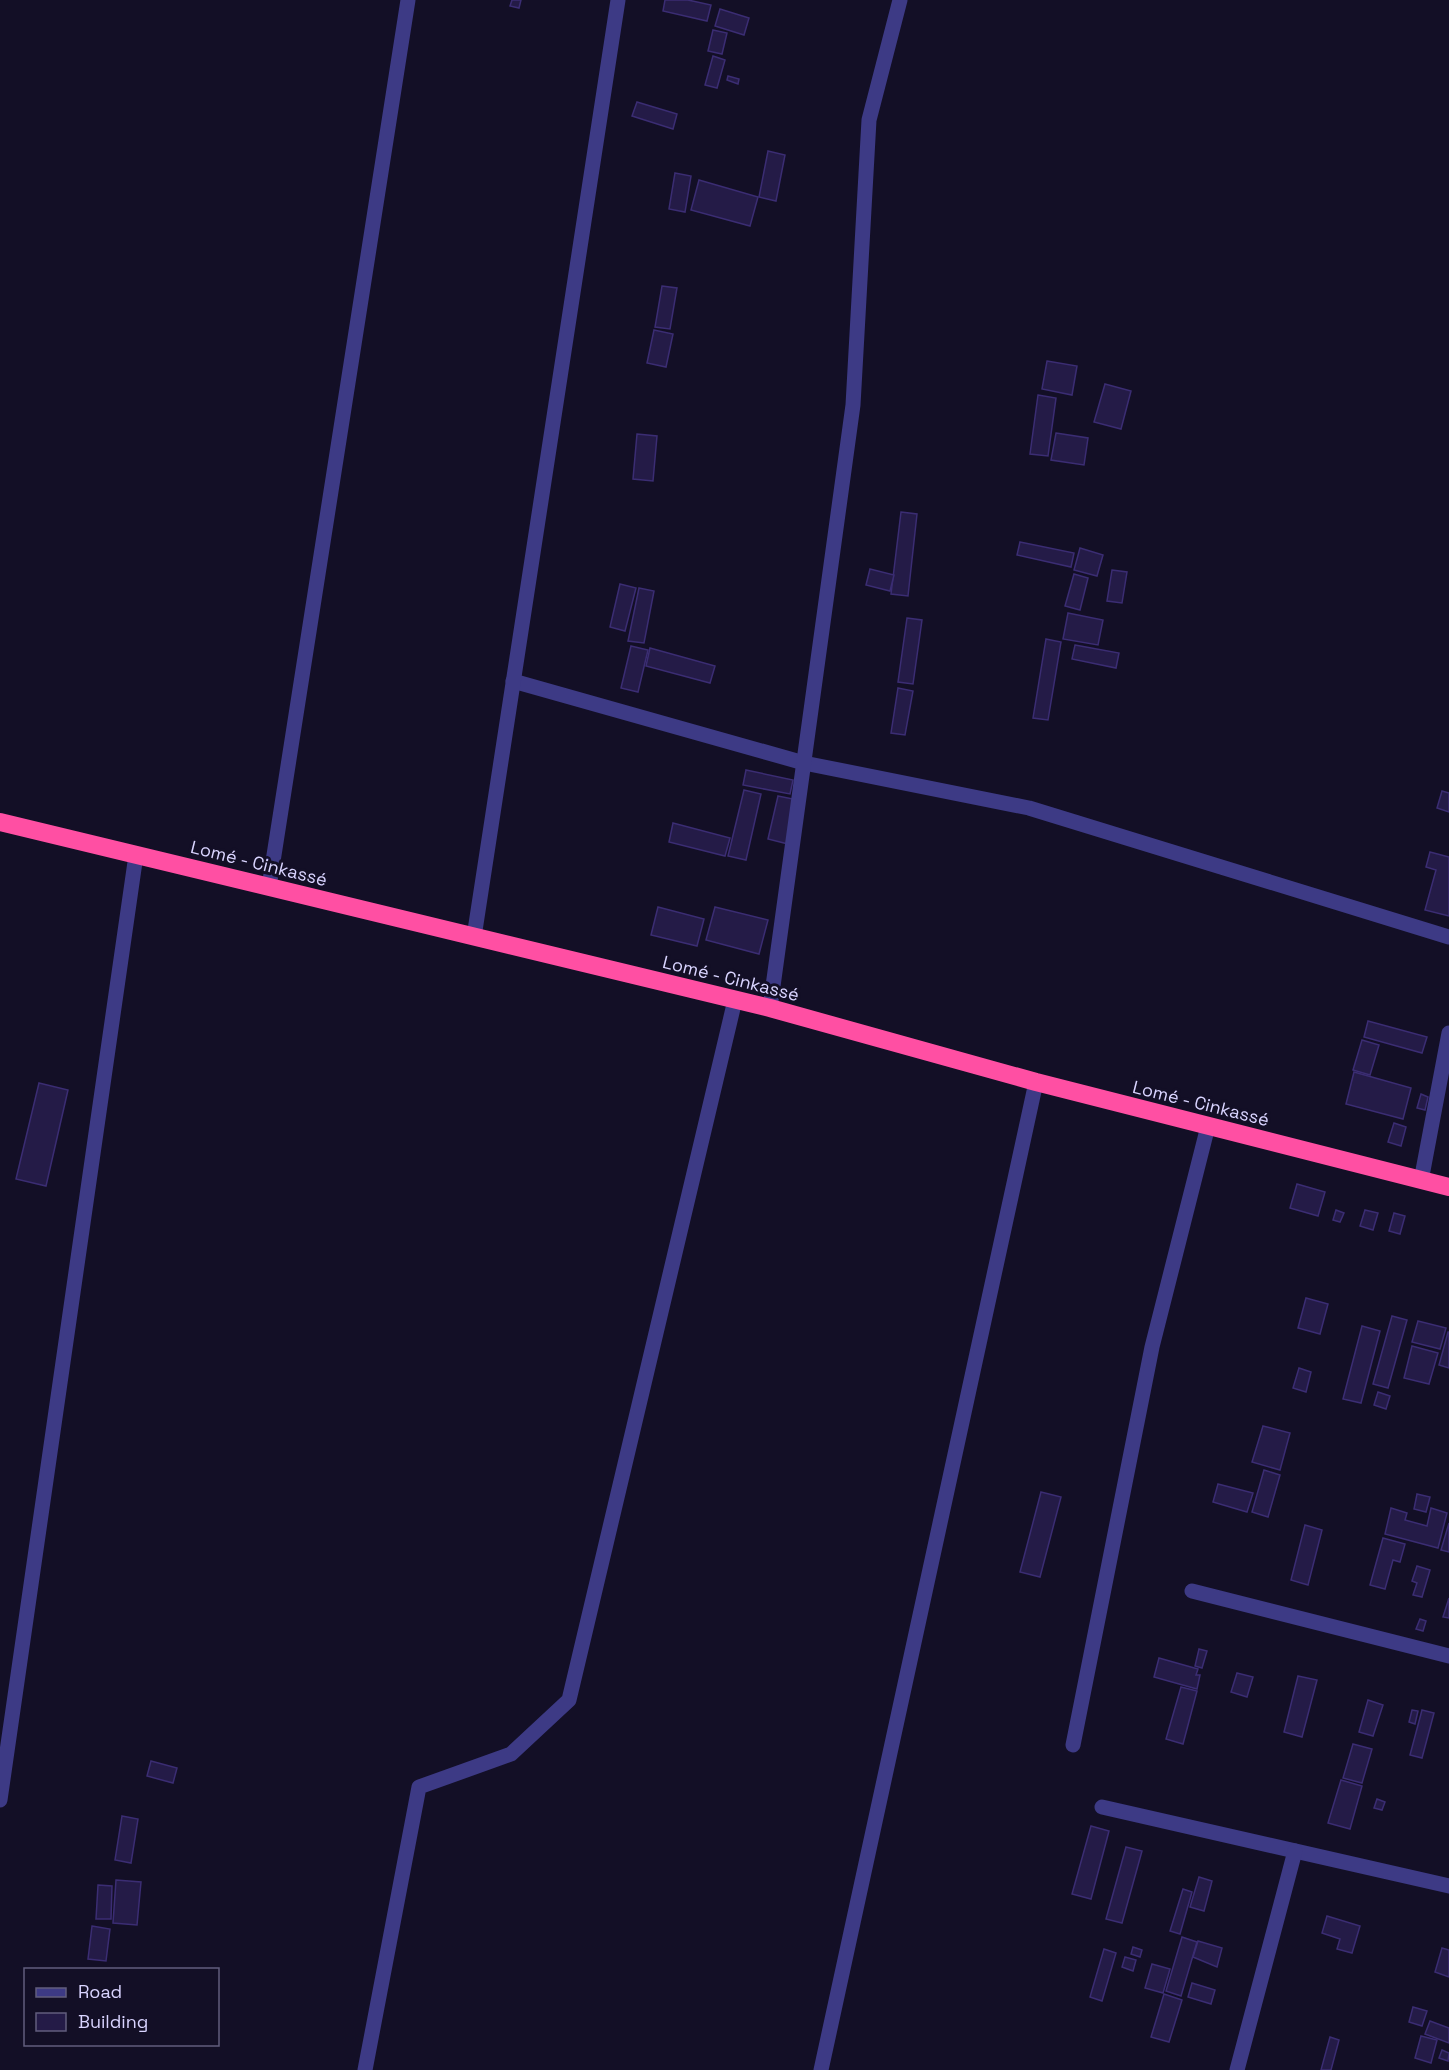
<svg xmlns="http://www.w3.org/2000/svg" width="1449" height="2070" viewBox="0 0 1449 2070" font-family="'Space Grotesk',sans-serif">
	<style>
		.building { fill: #241b47; stroke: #3b2d73; stroke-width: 1.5 }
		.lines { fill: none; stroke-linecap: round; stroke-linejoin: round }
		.street { stroke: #3d3a85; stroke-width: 15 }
		.highway { stroke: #ff4fa3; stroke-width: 18 }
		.labels { text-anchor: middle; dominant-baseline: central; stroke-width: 6; stroke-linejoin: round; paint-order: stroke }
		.street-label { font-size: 18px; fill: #d9d4ff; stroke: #130f26 }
	</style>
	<rect width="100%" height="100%" fill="#130f26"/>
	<!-- building -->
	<g class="building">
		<polygon points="512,0 521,0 519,8 510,6"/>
		<polygon points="665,0 688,0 711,5 707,21 663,11"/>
		<polygon points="720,9 749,18 744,35 715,26"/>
		<polygon points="713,30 727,33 722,54 708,51"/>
		<polygon points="713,56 725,60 717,88 705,85"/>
		<polygon points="728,76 739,79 738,84 727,80"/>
		<polygon points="637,102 677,114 673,129 632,116"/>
		<polygon points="768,151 785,155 776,201 759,197"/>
		<polygon points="675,173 691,176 685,212 669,209"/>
		<polygon points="699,180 758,197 750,226 691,210"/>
		<polygon points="662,286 677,288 670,329 655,327"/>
		<polygon points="654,330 673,334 666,367 647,363"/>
		<polygon points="1047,361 1077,366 1072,395 1042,389"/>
		<polygon points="1105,384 1131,391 1121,429 1094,422"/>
		<polygon points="1038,395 1056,398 1048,456 1030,454"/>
		<polygon points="1056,433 1088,438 1084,465 1051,460"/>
		<polygon points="637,434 657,436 653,481 633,479"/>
		<polygon points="901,512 917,514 908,596 891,594"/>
		<polygon points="1020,542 1074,553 1071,567 1017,555"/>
		<polygon points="1080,548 1103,555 1097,576 1074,570"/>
		<polygon points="870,569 894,575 890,591 866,585"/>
		<polygon points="1112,570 1127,572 1122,603 1107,601"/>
		<polygon points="1074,574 1088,578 1080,610 1065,606"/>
		<polygon points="620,584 636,588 625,631 610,627"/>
		<polygon points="639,588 654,591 644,643 628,641"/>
		<polygon points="1068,613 1103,620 1098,645 1063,639"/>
		<polygon points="907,618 922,620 913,684 898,682"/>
		<polygon points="1046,639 1061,642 1048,720 1033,718"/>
		<polygon points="1075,645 1119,653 1116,668 1072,659"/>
		<polygon points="631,646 648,650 638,692 621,688"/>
		<polygon points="650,648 715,666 710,683 646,666"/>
		<polygon points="898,688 913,691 905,735 891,733"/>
		<polygon points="746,770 793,780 790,794 743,785"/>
		<polygon points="744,790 761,794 746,860 728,856"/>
		<polygon points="1442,791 1449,793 1449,812 1437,808"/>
		<polygon points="778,796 798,800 788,844 768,839"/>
		<polygon points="673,823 730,838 725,856 669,842"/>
		<polygon points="1430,852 1449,857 1449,916 1425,910 1436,870 1426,867"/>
		<polygon points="658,907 704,919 697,946 651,935"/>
		<polygon points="715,907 768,920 759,954 706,940"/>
		<polygon points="1368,1021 1427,1037 1422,1053 1364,1037"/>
		<polygon points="1362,1040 1379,1045 1370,1075 1353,1070"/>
		<polygon points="1354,1072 1411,1088 1403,1119 1346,1104"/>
		<polygon points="39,1083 68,1090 46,1186 16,1179"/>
		<polygon points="1421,1094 1428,1097 1425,1110 1417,1108"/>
		<polygon points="1394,1123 1406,1127 1401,1146 1388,1142"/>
		<polygon points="1297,1184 1325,1192 1318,1216 1290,1208"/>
		<polygon points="1336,1210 1344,1213 1340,1222 1333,1220"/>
		<polygon points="1365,1210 1378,1213 1373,1230 1360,1226"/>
		<polygon points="1394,1213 1405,1216 1400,1234 1389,1231"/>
		<polygon points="1306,1298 1328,1304 1320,1334 1298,1328"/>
		<polygon points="1392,1316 1407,1320 1388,1388 1373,1384"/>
		<polygon points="1418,1321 1446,1328 1440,1349 1412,1342"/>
		<polygon points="1362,1326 1380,1331 1361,1403 1343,1399"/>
		<polygon points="1448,1332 1449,1332 1449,1368 1439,1365"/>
		<polygon points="1412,1346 1438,1353 1429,1384 1404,1378"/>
		<polygon points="1299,1368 1311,1372 1306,1392 1293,1388"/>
		<polygon points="1378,1392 1390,1396 1386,1409 1374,1405"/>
		<polygon points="1263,1426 1290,1433 1280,1470 1252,1462"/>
		<polygon points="1264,1470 1280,1475 1268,1517 1252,1512"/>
		<polygon points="1218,1484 1253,1493 1247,1512 1213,1502"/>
		<polygon points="1041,1492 1061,1497 1040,1577 1020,1572"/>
		<polygon points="1417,1494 1430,1497 1426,1512 1414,1509"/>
		<polygon points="1391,1508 1407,1513 1405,1520 1427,1526 1431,1508 1447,1513 1438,1548 1385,1534"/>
		<polygon points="1449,1523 1449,1552 1441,1550"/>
		<polygon points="1305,1525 1322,1530 1308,1585 1291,1580"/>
		<polygon points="1383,1538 1405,1544 1400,1562 1393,1560 1385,1589 1370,1585"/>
		<polygon points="1417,1566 1430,1570 1422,1597 1413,1595 1417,1583 1412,1581"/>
		<polygon points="1449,1598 1449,1618 1443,1617"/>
		<polygon points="1420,1619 1426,1621 1423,1631 1416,1629"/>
		<polygon points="1199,1649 1207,1651 1202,1668 1195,1666"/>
		<polygon points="1159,1658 1198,1669 1196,1675 1200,1675 1197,1689 1154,1677"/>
		<polygon points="1237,1673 1253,1677 1247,1697 1231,1692"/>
		<polygon points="1298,1676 1317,1680 1302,1737 1284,1732"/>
		<polygon points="1181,1687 1197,1691 1183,1744 1166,1739"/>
		<polygon points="1368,1700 1383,1705 1373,1736 1359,1732"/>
		<polygon points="1412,1710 1418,1711 1415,1724 1409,1722"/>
		<polygon points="1422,1710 1434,1713 1422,1758 1410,1755"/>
		<polygon points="1353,1744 1372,1749 1362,1783 1343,1778"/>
		<polygon points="151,1761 177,1768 173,1783 147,1776"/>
		<polygon points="1341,1780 1362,1786 1350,1829 1328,1823"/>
		<polygon points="1377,1799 1385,1802 1382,1810 1374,1808"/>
		<polygon points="122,1816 138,1819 131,1863 115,1860"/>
		<polygon points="1091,1826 1109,1831 1091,1899 1072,1894"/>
		<polygon points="1126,1847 1142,1851 1122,1923 1106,1919"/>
		<polygon points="1199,1877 1212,1881 1204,1911 1190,1907"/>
		<polygon points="116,1880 141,1882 137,1925 113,1923"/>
		<polygon points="98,1885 112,1886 111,1919 96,1919"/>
		<polygon points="1183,1889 1192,1892 1180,1934 1170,1931"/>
		<polygon points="1327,1916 1360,1926 1352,1953 1337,1949 1340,1939 1322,1933"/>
		<polygon points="92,1926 110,1929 106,1961 88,1959"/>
		<polygon points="1182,1937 1197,1942 1181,1996 1166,1991"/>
		<polygon points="1198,1941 1222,1948 1217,1967 1193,1957"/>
		<polygon points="1133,1947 1142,1950 1140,1957 1131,1954"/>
		<polygon points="1442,1948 1449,1950 1449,1977 1435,1972"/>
		<polygon points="1104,1949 1116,1953 1102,2001 1090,1997"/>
		<polygon points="1125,1957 1136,1960 1133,1971 1122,1967"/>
		<polygon points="1152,1964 1170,1969 1163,1993 1145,1988"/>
		<polygon points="1192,1983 1215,1990 1211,2004 1188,1997"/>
		<polygon points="1164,1994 1182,2000 1169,2042 1151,2037"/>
		<polygon points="1413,2007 1427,2011 1422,2026 1409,2022"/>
		<polygon points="1430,2021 1449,2028 1449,2043 1425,2034"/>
		<polygon points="1421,2036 1437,2040 1431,2063 1415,2058"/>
		<polygon points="1330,2037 1339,2040 1331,2070 1321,2070"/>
		<polygon points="1442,2050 1449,2053 1448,2061 1439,2058"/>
	</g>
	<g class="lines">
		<!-- street -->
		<g class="street">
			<polyline points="513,681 804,763 1029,808 1449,937"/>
			<polyline points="269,887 408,0"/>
			<polyline points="474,937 618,0"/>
			<polyline points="770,1008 853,405 869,120 900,0"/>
			<polyline points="1421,1181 1449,1033"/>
			<polyline points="1192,1591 1449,1656"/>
			<polyline points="1073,1745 1152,1347 1208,1126"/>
			<polyline points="0,1800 136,855"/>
			<polyline points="1102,1807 1449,1886"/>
			<polyline points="365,2070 419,1787 511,1754 569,1700 735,1000"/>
			<polyline points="821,2070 1036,1082"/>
			<polyline points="1237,2070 1295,1851"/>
		</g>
		<!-- highway -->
		<polyline class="highway" points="0,822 770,1008 1036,1082 1449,1187"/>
	</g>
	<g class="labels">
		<!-- street labels -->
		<g class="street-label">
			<text transform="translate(259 863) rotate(14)">Lomé - Cinkassé</text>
			<text transform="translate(731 978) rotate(14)">Lomé - Cinkassé</text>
			<text transform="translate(1201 1103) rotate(14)">Lomé - Cinkassé</text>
		</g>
	</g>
	<!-- legend -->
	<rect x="24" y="1968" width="195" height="78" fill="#130f26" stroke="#625e7d" stroke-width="1.5"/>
	<rect x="36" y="1988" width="30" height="9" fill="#3d3a85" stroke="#625e7d" stroke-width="1.5"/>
	<text x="78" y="1998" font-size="18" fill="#d9d4ff">Road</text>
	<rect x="36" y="2013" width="30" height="18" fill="#241b47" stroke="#625e7d" stroke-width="1.5"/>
	<text x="78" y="2028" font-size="18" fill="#d9d4ff">Building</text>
</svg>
